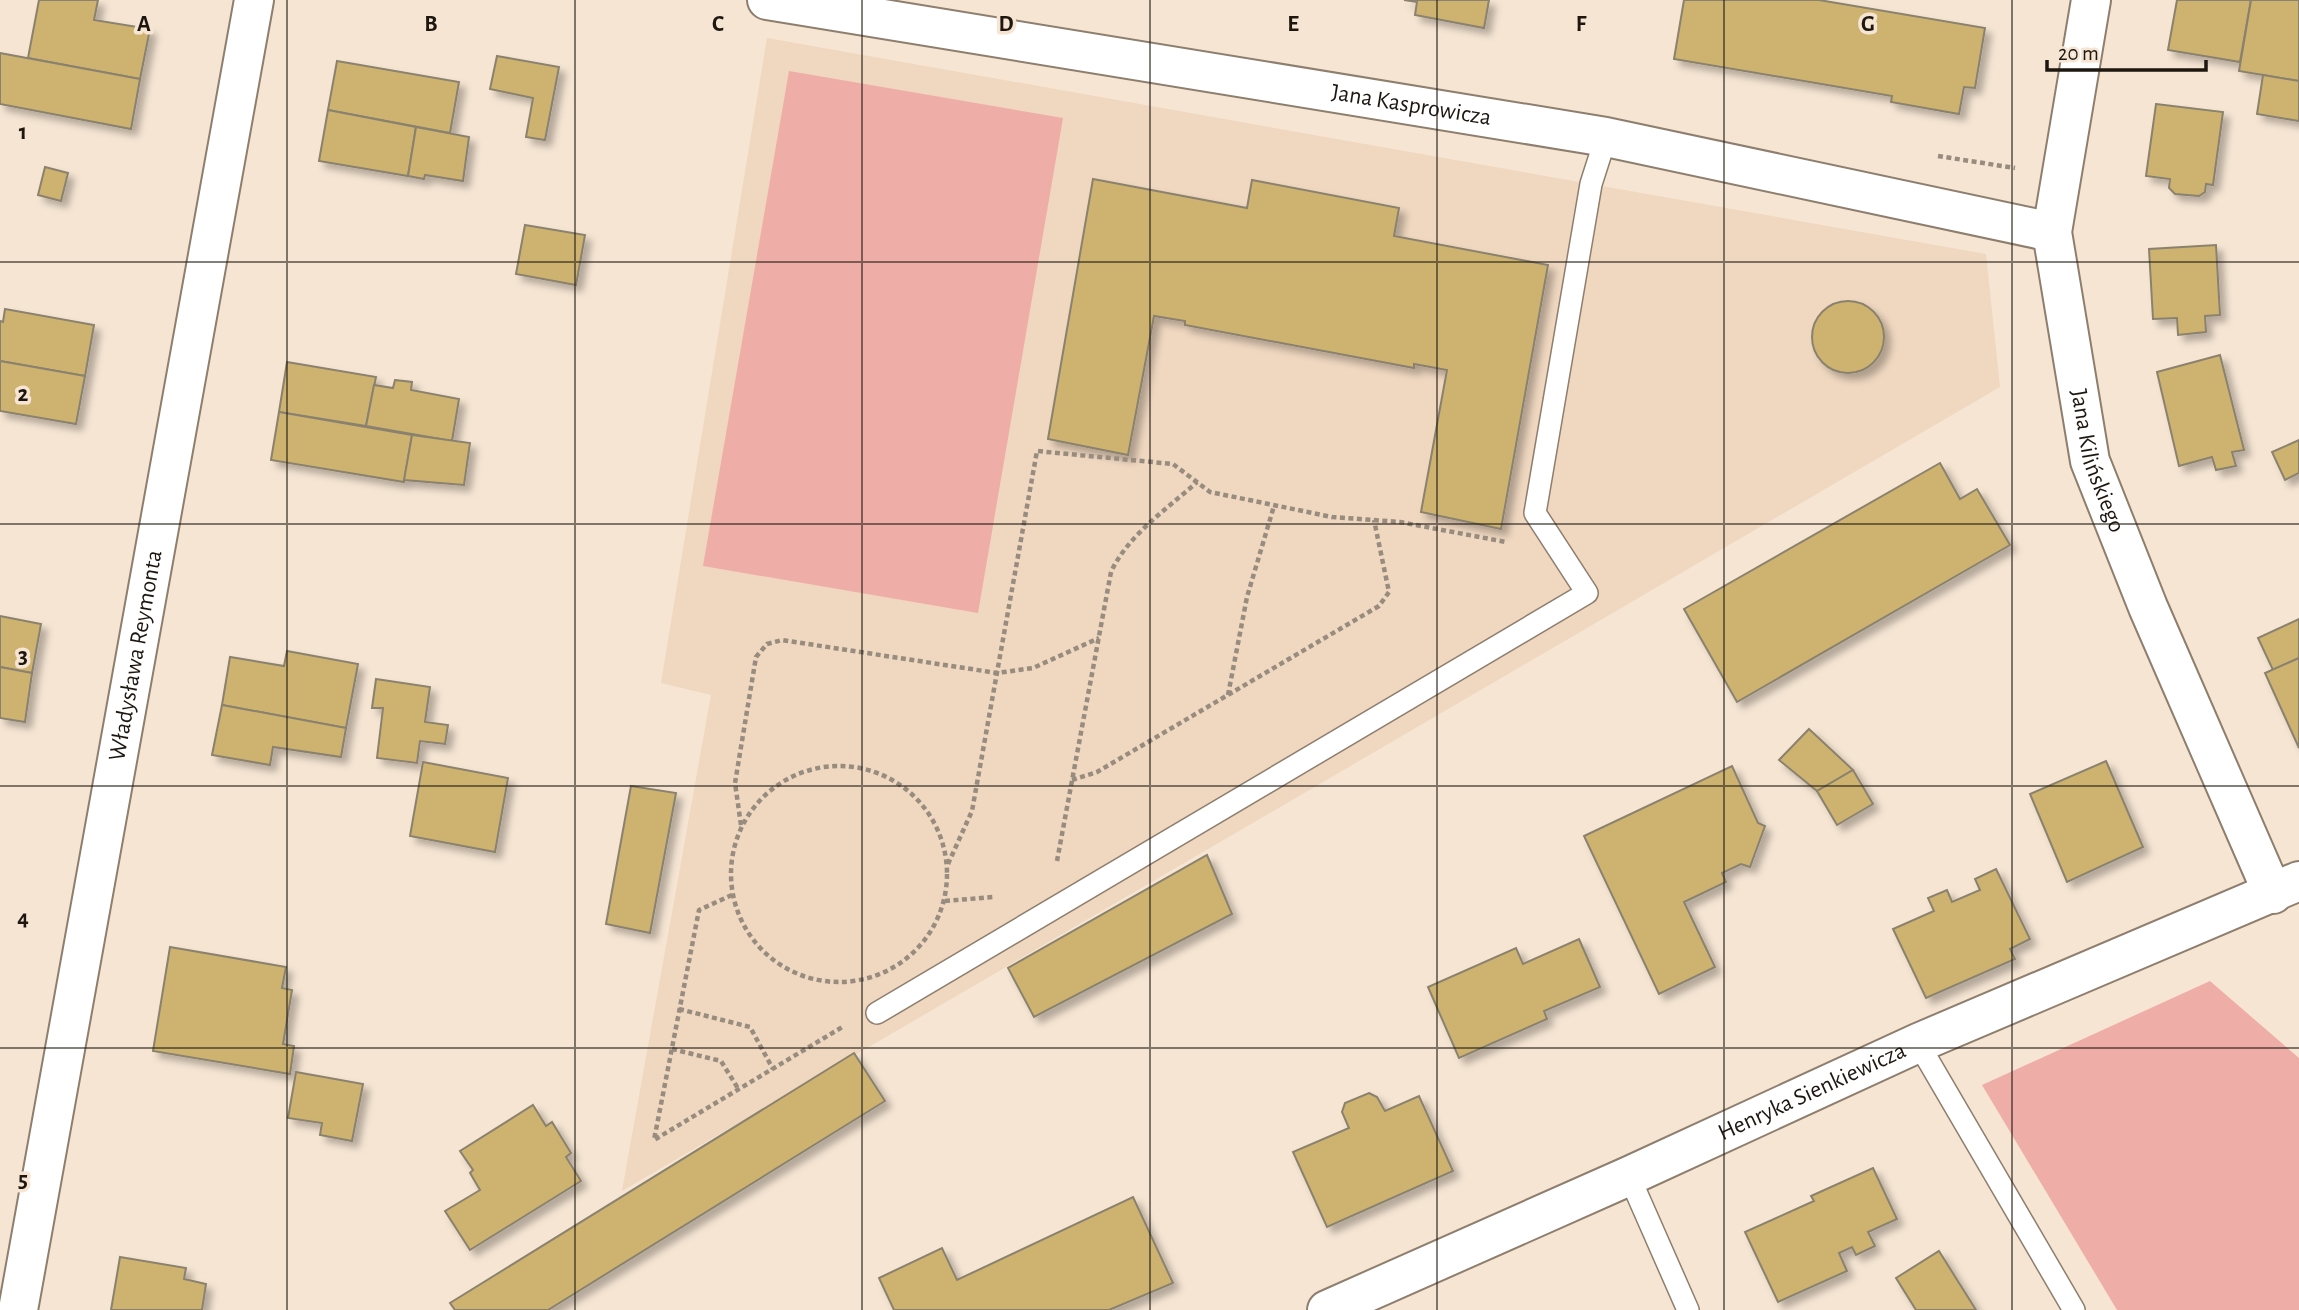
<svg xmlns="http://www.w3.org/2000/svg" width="2299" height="1310" viewBox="0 0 2299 1310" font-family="'Alegreya Sans',sans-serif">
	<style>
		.built { fill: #efd7c0 }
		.green { fill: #efada8 }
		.building { fill: #ceb36f; stroke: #8a826e; stroke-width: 2; filter: url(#shadow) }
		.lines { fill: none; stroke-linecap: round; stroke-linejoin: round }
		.lane-casing { stroke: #8e7e6e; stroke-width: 24 }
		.street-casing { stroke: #8e7e6e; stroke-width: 42 }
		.path { stroke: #988c7f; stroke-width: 4.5; stroke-dasharray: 5 3.5; stroke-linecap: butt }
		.lane { stroke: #fff; stroke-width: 21 }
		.street { stroke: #fff; stroke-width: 38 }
		.grid { fill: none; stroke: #1d1710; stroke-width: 2; stroke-opacity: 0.55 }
		.labels { text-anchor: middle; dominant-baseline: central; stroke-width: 7; stroke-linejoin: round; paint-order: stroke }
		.street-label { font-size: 24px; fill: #1d1710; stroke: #f6e5d3 }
		.grid-label { font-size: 23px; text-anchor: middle; font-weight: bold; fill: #1d1710; stroke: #f6e5d3; stroke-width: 7; stroke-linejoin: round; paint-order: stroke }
	</style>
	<defs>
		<filter id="shadow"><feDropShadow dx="6" dy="6" stdDeviation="3.5" flood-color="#0004"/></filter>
	</defs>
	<rect width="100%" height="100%" fill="#f6e5d3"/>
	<!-- built -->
	<polygon class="built" points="767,38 1986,254 2000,387 622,1191 711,695 661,683"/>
	<!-- green -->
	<g class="green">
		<polygon points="789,71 1063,118 978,613 703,566"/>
		<polygon points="2210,981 2299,1058 2299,1310 2117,1310 1982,1085"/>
	</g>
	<!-- building -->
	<g class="building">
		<polygon points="39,0 98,0 94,20 150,29 140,79 28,58"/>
		<polygon points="1404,0 1489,0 1484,28 1415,15 1417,2"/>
		<polygon points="1684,0 1819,0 1985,28 1975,88 1964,87 1959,114 1891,102 1892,96 1674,59"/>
		<polygon points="2177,0 2251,0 2240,62 2168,50"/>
		<polygon points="2251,0 2299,0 2299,81 2239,71"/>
		<polygon points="0,53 140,79 131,129 0,104"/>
		<polygon points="497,56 559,67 545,140 526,137 533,98 490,89"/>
		<polygon points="337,61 459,82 450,133 328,110"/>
		<polygon points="2263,75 2299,81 2299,121 2257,114"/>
		<polygon points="2156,104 2223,112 2213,185 2206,184 2205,192 2199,196 2175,194 2169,188 2170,179 2146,176"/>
		<polygon points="328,110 416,127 408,176 319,161"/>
		<polygon points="416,127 469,137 463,181 425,175 424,179 408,176"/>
		<polygon points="45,167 68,173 61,201 38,195"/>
		<polygon points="1093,179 1247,208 1252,180 1399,208 1394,236 1548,265 1501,529 1421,512 1447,370 1414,364 1414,368 1185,325 1185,321 1154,316 1128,455 1048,439"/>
		<polygon points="525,225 585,235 576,285 516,274"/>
		<polygon points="2216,245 2220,315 2205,316 2206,332 2178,335 2177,318 2153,319 2149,249"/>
		<circle cx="1848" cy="337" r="36"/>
		<polygon points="5,309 94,325 85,376 0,361 0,321 3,322"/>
		<polygon points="2220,355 2244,450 2232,452 2236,466 2216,470 2212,457 2179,466 2157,372"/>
		<polygon points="0,361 85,376 76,424 0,411"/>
		<polygon points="287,362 376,377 366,426 279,412"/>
		<polygon points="395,380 412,382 411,390 459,399 452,441 366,426 374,385 393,388"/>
		<polygon points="279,412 412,435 404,482 271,460"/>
		<polygon points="412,435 470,443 464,485 404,480"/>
		<polygon points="2299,440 2299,473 2285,480 2272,452"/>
		<polygon points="1940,463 1960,499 1977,489 2010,545 1737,702 1684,609"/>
		<polygon points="0,616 41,624 32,673 0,667"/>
		<polygon points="2299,619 2299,658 2273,670 2258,638"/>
		<polygon points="287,651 358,664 346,728 222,705 230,657 284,666"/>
		<polygon points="2299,658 2299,748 2265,673"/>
		<polygon points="0,667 32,673 25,722 0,718"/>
		<polygon points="376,679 430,687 425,722 448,725 445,744 420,741 417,763 377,758 383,708 372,708"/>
		<polygon points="222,705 346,728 341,757 273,747 270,765 212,755"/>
		<polygon points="1809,729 1853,770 1817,791 1779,760"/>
		<polygon points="2106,761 2143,847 2067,882 2030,794"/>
		<polygon points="423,762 508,778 495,852 410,836"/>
		<polygon points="1732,766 1758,823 1765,826 1750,867 1741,864 1722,873 1726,882 1684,902 1715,967 1659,994 1584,836"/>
		<polygon points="1853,770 1873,804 1837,825 1817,791"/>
		<polygon points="631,786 676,793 650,933 606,924"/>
		<polygon points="1207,855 1232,914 1034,1017 1008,968"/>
		<polygon points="1996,869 2030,939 2010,949 2015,959 1926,998 1893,929 1934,911 1928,898 1947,890 1952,902 1980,890 1975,879"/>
		<polygon points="1579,939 1600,987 1544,1011 1547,1019 1459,1058 1428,987 1516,948 1523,964"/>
		<polygon points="170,947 286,967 282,988 292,990 283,1044 294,1046 290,1074 153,1051"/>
		<polygon points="854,1053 885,1101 548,1310 455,1310 450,1303"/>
		<polygon points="296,1072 363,1084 352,1141 320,1135 322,1123 288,1118"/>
		<polygon points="1369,1093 1377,1097 1385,1111 1419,1096 1453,1171 1327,1227 1293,1152 1349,1128 1342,1112 1345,1103"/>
		<polygon points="533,1105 546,1126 552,1122 571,1153 566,1157 581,1181 470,1250 445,1211 480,1190 470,1173 473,1170 460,1151"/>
		<polygon points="1873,1168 1897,1219 1868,1232 1875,1246 1856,1255 1852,1247 1839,1253 1847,1271 1778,1302 1745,1232 1814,1201 1811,1196"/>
		<polygon points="1133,1197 1173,1283 1109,1310 894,1310 879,1278 942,1248 957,1280"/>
		<polygon points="1939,1251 1976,1310 1916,1310 1896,1278"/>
		<polygon points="120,1257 186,1268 184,1279 206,1284 202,1310 111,1310"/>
	</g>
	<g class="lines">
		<!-- lane casing -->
		<g class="lane-casing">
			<g id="lane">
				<polyline points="877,1013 1587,593 1535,513 1591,184 1606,137"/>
				<polyline points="1918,1043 2074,1310"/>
				<polyline points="1629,1176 1688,1310"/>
			</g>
		</g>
		<!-- street casing -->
		<g class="street-casing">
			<g id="street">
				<path id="s1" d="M 767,0 L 1606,137 L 2052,232"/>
				<path id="s2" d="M 2091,0 L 2052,232 L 2090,461 L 2148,607 L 2273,894"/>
				<path id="s3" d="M 18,1310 L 254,0"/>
				<path id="s4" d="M 1327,1310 L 1629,1176 L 1918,1043 L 2299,881"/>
			</g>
		</g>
		<!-- path -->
		<g class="path">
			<polyline points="1938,156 2015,168"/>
			<polyline points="1228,695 1247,597 1274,506"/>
			<circle cx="839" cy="874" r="108"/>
			<polyline points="1072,780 1097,772 1379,606 1389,592 1374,520"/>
			<polyline points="741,825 735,783 756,657 767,644 782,640 997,673 1033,668 1099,638"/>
			<path d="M 1057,861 L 1111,572 C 1128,535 1167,509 1197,482"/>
			<polyline points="948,864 972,811 1037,451 1173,464 1210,492 1332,517 1400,522 1506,542"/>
			<polyline points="732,895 699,910 654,1140 844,1026"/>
			<polyline points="945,901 993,897"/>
			<polyline points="679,1009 750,1027 773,1069"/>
			<polyline points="672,1049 721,1061 739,1090"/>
		</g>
		<!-- lane -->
		<use href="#lane" class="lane"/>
		<!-- street -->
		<use href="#street" class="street"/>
	</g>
	<!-- grid -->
	<path class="grid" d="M 287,0 L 287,1310M 575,0 L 575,1310M 862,0 L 862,1310M 1150,0 L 1150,1310M 1437,0 L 1437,1310M 1724,0 L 1724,1310M 2012,0 L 2012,1310M 0,262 L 2299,262M 0,524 L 2299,524M 0,786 L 2299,786M 0,1048 L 2299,1048"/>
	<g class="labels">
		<!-- street labels -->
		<g class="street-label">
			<text stroke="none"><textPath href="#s1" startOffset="653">Jana Kasprowicza</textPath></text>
			<text stroke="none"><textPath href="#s2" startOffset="469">Jana Kilińskiego</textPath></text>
			<text stroke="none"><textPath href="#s3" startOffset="665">Władysława Reymonta</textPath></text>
			<text stroke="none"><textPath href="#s4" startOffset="532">Henryka Sienkiewicza</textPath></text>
		</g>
	</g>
	<g class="grid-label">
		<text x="144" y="31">A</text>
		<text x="431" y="31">B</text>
		<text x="718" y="31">C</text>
		<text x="1006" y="31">D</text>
		<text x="1293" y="31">E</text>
		<text x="1581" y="31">F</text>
		<text x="1868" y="31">G</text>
		<text x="23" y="139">1</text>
		<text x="23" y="401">2</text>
		<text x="23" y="663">3</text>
		<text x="23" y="925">4</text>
		<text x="23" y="1187">5</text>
	</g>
	<!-- scale -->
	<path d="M2047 60v10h159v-10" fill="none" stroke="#1d1710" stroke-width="3.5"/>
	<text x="2058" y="60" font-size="21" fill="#1d1710" stroke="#f6e5d3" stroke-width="5" paint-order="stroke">20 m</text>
</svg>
